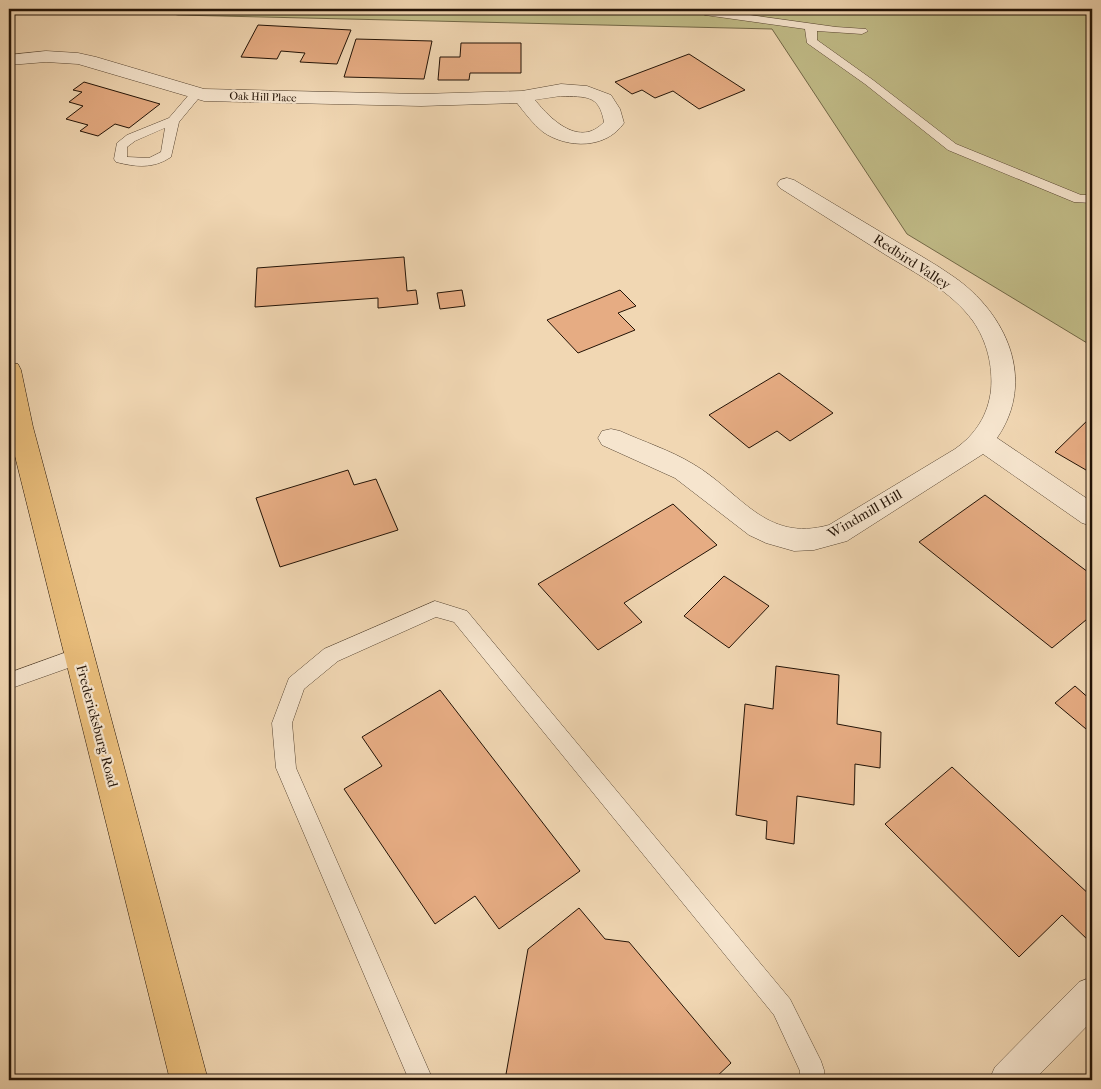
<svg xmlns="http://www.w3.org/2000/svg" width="1101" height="1089" viewBox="0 0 1101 1089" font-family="'IM FELL French Canon',serif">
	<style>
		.green { fill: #c1bc88; stroke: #726847 }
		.building { fill: #e6ac83; stroke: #231306 }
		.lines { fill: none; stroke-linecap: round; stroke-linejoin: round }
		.lane-casing { stroke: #564431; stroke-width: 1 }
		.street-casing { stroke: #564431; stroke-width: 1 }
		.primary-casing { stroke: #231306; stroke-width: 1 }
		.lane { fill: #f6e5ce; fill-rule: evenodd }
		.street { fill: #f6e5ce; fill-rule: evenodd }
		.primary { fill: #e8bc7a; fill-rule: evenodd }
		.labels { text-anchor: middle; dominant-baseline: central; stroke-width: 4.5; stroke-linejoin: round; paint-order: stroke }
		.far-street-label { font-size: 11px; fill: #231306; stroke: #f6e5ce }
		.street-label { font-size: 14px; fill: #231306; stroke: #f6e5ce }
	</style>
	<rect width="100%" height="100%" fill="#f1d7b3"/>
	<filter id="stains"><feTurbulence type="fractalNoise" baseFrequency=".004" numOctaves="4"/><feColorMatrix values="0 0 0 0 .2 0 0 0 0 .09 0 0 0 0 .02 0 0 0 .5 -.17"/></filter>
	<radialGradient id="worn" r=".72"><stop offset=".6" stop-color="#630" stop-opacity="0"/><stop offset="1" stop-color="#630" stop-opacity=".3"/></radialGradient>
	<!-- green -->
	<polygon class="green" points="147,9 1092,9 1092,346 907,234 772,29 178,15"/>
	<!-- building -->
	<g class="building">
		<polygon points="258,25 351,30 337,64 300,62 305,53 281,51 277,59 241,57"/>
		<polygon points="356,39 432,41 424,79 344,77"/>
		<polygon points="461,43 521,43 521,73 470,73 469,80 438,80 440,57 460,57"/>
		<polygon points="689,54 745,90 699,109 673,91 655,98 642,90 632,94 615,82"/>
		<polygon points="84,82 160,104 129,128 115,124 98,136 80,131 88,125 66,119 83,106 69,102 82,92 73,90"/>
		<polygon points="404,257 407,291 416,290 418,304 378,308 378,298 255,307 257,268"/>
		<polygon points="462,290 465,306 440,309 437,293"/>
		<polygon points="620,290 636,306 618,313 635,330 578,353 547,320"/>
		<polygon points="779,373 833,413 790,441 777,431 749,448 709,415"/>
		<polygon points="1092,416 1092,464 1086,470 1055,452"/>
		<polygon points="348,470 354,485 376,479 398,530 280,567 256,498"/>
		<polygon points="985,495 1092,575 1092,615 1052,648 919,542"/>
		<polygon points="673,504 717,545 624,603 642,622 598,650 538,584"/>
		<polygon points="724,576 769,606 729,648 684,616"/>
		<polygon points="776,666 839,675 837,724 881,732 880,768 855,764 854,805 797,796 794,844 766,839 767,821 736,815 745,704 773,709"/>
		<polygon points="1075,686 1092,701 1092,734 1055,703"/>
		<polygon points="440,690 580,871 499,929 475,896 435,924 344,789 382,766 362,737"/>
		<polygon points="952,767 1092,897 1092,940 1090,942 1062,915 1019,957 885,824"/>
		<polygon points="579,908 605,939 629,942 731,1063 713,1080 505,1080 528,949"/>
	</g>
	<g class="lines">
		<!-- lane casing -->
		<g class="lane-casing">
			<g id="lane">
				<polygon points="693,9 707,9 836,27 866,29 868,31 862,34 817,31 817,40 873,80 956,144 1081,195 1092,195 1092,203 1074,202 948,150 865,84 807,43 805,29 705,15 694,11"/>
				<path d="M 197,89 L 203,93 L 179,122 L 171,157 C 153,169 136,167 116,162 L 114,159 L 117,143 L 127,135 L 169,118 L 193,90 ZM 165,128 L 161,152 L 149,158 L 127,157 L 127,147 L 135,141 Z"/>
				<polygon points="435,601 467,611 790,999 821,1061 824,1070 824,1080 800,1080 800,1071 774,1015 454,622 436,617 338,661 304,689 292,723 296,768 433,1080 409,1080 276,768 272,723 289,678 324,649"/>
				<polygon points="78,648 85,650 87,656 85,662 9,689 9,673"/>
			</g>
		</g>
		<!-- street casing -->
		<g class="street-casing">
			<g id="street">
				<path d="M 46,51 L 78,53 L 96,57 L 204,89 L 421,94 L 522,91 L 561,84 L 587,86 L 611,95 L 620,109 L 624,123 C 606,149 568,149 543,132 C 533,124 525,113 517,103 L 421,106 L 204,101 L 78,64 L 46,62 L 9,65 L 9,55 ZM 561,96 C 586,97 599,94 604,122 C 580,148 551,120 535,100 Z"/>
				<path d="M 787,178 L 794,180 C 826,199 857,218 889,237 C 910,250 933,262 954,277 C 1006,313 1037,380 997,438 L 1092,502 L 1092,526 L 1082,523 L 983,454 L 847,541 L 814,550 L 794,551 L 766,543 L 749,535 L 675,478 L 602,445 L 598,438 L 602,431 L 611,429 L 620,431 C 644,442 670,450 693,464 C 741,492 765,543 829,525 L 955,449 C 976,434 988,415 991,390 C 993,366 987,341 973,321 C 951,291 917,274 886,255 C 851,233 815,210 780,188 L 777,184 L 780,180 Z"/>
				<polygon points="1092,977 1092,1021 1034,1080 989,1080 995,1067 1079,982"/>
			</g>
		</g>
		<!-- primary casing -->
		<g class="primary-casing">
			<polygon id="primary" points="9,362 18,364 21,370 33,427 208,1080 170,1080 9,432"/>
		</g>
		<!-- lane -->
		<use href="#lane" class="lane"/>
		<!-- street -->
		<use href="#street" class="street"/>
		<!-- primary -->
		<use href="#primary" class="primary"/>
	</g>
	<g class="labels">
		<!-- far-street labels -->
		<g class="far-street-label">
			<text transform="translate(263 97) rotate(2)">Oak Hill Place</text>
		</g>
		<!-- street labels -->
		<g class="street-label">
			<text transform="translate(912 262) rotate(33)">Redbird Valley</text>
			<text transform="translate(865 514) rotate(-30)">Windmill Hill</text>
			<text transform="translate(97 726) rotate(75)">Fredericksburg Road</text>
		</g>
	</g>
	<!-- margin -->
	<rect width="1101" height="1089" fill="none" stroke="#f1d7b3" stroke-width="30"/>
	<rect x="10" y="10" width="1081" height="1069" fill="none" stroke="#231306" stroke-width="2.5"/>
	<rect x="15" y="15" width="1071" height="1059" fill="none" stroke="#231306"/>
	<rect width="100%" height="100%" filter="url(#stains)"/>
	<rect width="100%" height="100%" fill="url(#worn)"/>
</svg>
